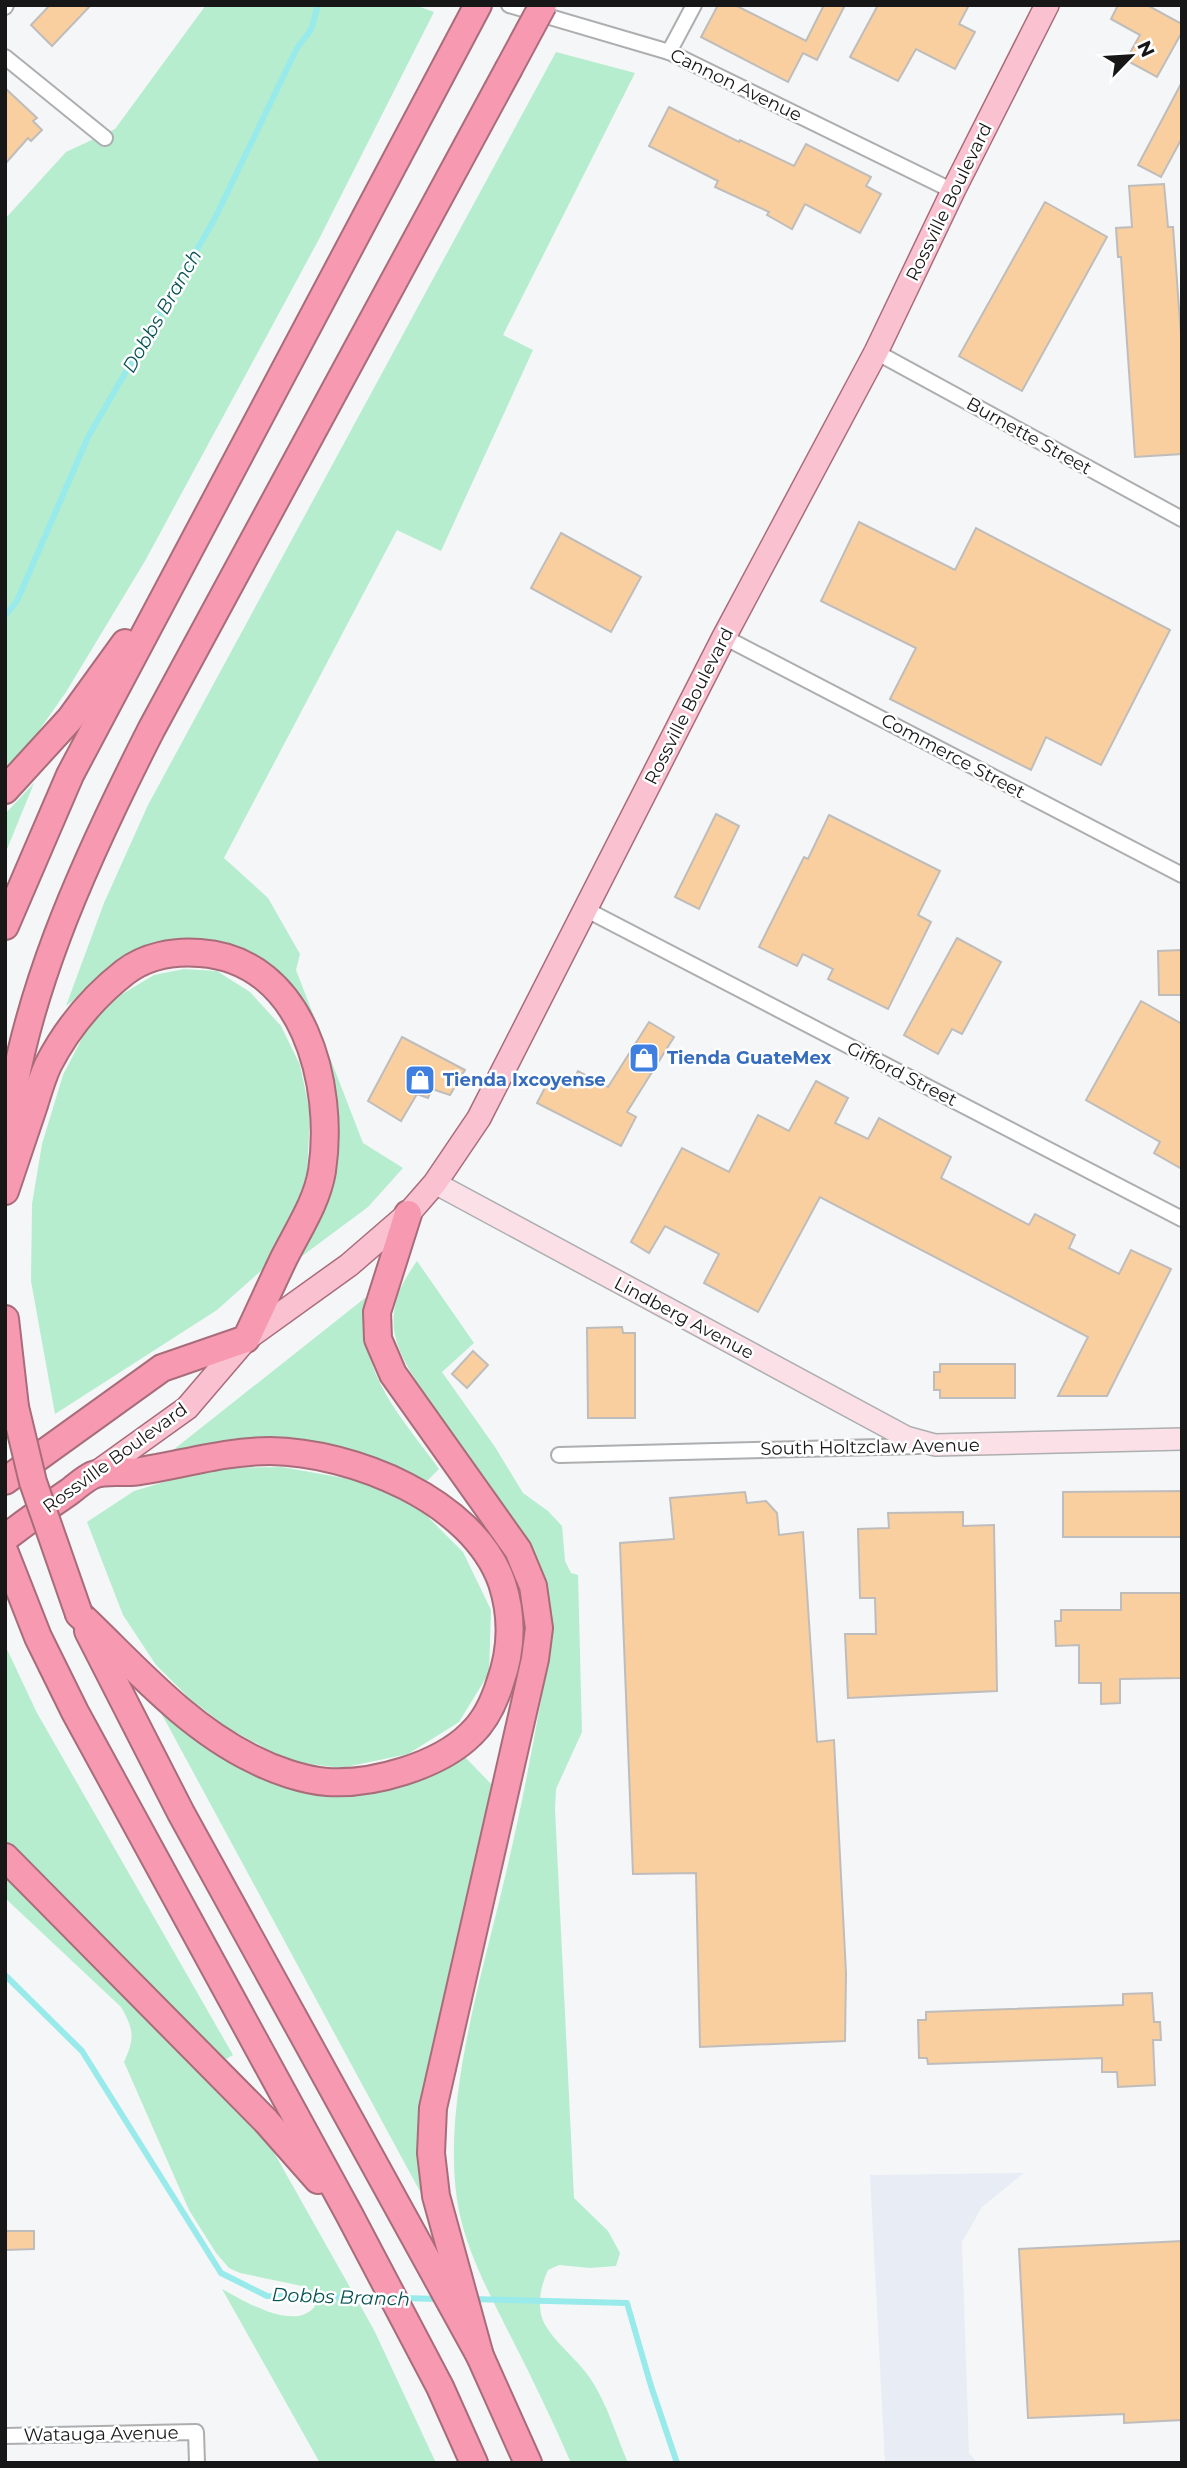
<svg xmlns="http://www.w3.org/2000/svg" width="1187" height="2468" viewBox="0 0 1187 2468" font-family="Montserrat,sans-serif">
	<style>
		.built { fill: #e8edf5 }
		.green { fill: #b6edce }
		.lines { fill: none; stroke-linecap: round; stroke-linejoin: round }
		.stream { stroke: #99eaea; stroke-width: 6 }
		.building { fill: #facf9f; stroke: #bfbdbc; stroke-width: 2 }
		.street-casing { stroke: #adaeb0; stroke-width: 18 }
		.secondary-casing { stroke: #adaeb0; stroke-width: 24 }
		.primary-casing { stroke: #a86c7b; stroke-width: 26 }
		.highway-casing { stroke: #a86c7b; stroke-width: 30 }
		.street { stroke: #fff; stroke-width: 14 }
		.secondary { stroke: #fce0e8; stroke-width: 21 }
		.primary { stroke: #fac2d0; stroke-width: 23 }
		.highway { stroke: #f699b1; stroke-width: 26 }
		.highway-bridge-casing { stroke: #a86c7b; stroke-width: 30; stroke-linecap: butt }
		.highway-bridge { stroke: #f699b1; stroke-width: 26 }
		.labels { text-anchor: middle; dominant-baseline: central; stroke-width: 5; stroke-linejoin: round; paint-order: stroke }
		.street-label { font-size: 18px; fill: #171718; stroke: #fff }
		.shop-label { font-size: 18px; font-weight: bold; fill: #366cbe; stroke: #fff; text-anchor: start }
		.water-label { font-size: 19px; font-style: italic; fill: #0a5354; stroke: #fff }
	</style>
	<rect width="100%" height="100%" fill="#f5f6f7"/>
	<!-- built -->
	<polygon class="built" points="1024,2173 982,2207 962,2242 969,2453 978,2463 885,2463 870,2175"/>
	<!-- green -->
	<g class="green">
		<polygon points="206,5 415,5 434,12 318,241 145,561 66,692 24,752 5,773 5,219 66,152 115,129"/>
		<polygon points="556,52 635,73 503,335 533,350 441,551 397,530 224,858 268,898 300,954 296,970 363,1143 403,1168 368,1207 294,1262 335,1129 259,962 204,939 158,943 110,971 66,1006 104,903 148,805"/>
		<polygon points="34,783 5,854 5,814"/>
		<polygon points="184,969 217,971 250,992 281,1026 300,1065 310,1113 307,1174 296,1205 262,1270 217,1310 55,1414 31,1281 32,1204 42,1144 63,1075 90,1023 119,996 154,975"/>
		<path d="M 417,1261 L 474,1343 L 442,1372 L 495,1447 L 523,1493 L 548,1511 L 562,1526 L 565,1561 L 571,1573 L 578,1575 L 582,1732 L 556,1789 L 555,1809 L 574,2198 L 608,2231 L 620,2253 L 616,2266 L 590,2268 L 559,2265 L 548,2270 C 541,2285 536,2306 544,2323 C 554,2342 577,2359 590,2378 C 607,2403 616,2435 628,2463 L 571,2463 C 552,2419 531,2376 509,2333 C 490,2295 468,2254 459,2211 C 439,2111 482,1976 505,1877 C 524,1798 538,1718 552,1638 C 555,1566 519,1526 479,1471 C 462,1448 446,1424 430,1401 C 415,1379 398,1356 394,1330 C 391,1303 402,1282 417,1261 Z"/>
		<path d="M 375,1290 C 372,1301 366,1315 366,1327 C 365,1381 409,1427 439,1469 L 424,1484 L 308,1443 L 268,1437 L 213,1446 L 163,1458 Z"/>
		<polygon points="282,1467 360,1481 416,1505 463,1552 491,1610 489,1673 459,1722 408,1754 341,1768 289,1761 228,1728 189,1698 156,1665 123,1615 87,1522 134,1491 211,1468"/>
		<polygon points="5,1645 37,1713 233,2055 221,2062 5,1840"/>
		<polygon points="159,1709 314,1790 462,1754 494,1787 421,2161 423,2197"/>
		<path d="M 5,1872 L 196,2066 L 272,2149 L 374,2330 L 436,2463 L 320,2463 L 222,2289 C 244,2301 299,2335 317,2303 L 307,2287 L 240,2273 L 229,2268 L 216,2253 L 189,2210 L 124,2062 C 135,2038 134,2030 121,2007 L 5,1898 Z"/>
	</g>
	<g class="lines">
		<!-- stream -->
		<g class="stream">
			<polyline points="5,616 17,601 88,437 214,220 297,48 311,30 318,5"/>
			<polyline points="5,1975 82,2051 221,2273 267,2296 383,2297"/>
			<polyline points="401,2298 439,2299"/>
			<polyline points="471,2299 627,2303 651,2386 677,2463"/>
		</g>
	</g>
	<!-- building -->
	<g class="building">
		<polygon points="50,5 91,5 52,46 31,25"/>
		<polygon points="718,5 735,5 806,41 824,5 845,5 817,60 803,53 788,82 701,37"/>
		<polygon points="878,5 969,5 959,24 975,32 955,69 916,49 898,81 850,57"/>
		<polygon points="1118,5 1147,5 1182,24 1182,32 1157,77 1126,60 1140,35 1111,19"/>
		<polygon points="1182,82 1182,138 1161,177 1138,165"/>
		<polygon points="5,88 37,118 33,121 42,130 31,141 28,138 5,164"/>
		<polygon points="669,107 739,142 740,140 794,166 806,144 871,177 866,186 881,194 860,233 805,204 792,229 767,215 769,212 715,187 718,181 649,146"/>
		<polygon points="1164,184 1168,227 1173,227 1182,349 1182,454 1135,457 1121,257 1118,257 1116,228 1132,227 1129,186"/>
		<polygon points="1045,202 1107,237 1022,391 959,356"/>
		<polygon points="859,522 955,570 976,528 1170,630 1101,765 1046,737 1031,770 890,699 916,648 821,601"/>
		<polygon points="561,533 641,577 611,632 531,588"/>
		<polygon points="716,814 739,826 699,909 675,897"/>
		<polygon points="829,815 940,871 918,915 931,922 888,1009 828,979 833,969 803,954 797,966 759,947 804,857 808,859"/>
		<polygon points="957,938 1001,962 962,1034 952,1029 938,1054 904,1035"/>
		<polygon points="1182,950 1182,995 1159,995 1158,951"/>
		<polygon points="1141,1001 1182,1024 1182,1169 1154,1153 1160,1142 1086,1100"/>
		<polygon points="649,1022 674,1037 627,1112 636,1117 621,1146 537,1103 552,1074 571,1084 578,1071 608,1087"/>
		<polygon points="402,1037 465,1070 450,1095 432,1089 428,1098 417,1094 401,1121 368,1101"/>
		<polygon points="816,1081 848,1098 835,1123 868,1139 879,1118 951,1157 941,1178 1029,1225 1035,1214 1075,1235 1069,1248 1119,1274 1131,1250 1171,1269 1107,1396 1058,1396 1088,1337 820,1197 758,1312 704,1283 719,1254 665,1226 649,1253 631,1242 682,1148 729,1172 758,1115 789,1131"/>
		<polygon points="622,1327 623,1333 635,1333 635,1418 588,1418 587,1328"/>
		<polygon points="473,1351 488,1365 467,1388 452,1374"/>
		<polygon points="940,1364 1015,1364 1015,1398 940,1398 940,1390 934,1390 934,1372 940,1372"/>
		<polygon points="1182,1491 1182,1537 1063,1537 1063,1492"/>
		<polygon points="745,1492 747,1503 766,1501 777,1513 779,1535 803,1532 817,1742 834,1740 846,1973 845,2041 700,2047 696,1873 633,1874 620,1543 674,1539 670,1498"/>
		<polygon points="963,1512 963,1526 994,1525 997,1691 848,1698 845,1634 876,1634 875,1598 860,1598 858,1529 889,1528 888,1513"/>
		<polygon points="1121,1593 1182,1593 1182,1678 1120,1679 1120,1703 1101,1704 1101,1683 1079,1683 1079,1645 1056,1646 1055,1621 1061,1621 1061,1610 1121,1610"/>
		<polygon points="1152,1993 1154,2022 1160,2022 1161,2040 1153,2040 1155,2085 1118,2087 1117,2072 1102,2072 1102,2058 928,2064 927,2058 919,2058 918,2020 926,2020 926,2012 1123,2005 1123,1994"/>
		<polygon points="5,2231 34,2231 34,2249 5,2250"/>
		<polygon points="1182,2241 1182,2420 1124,2423 1124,2414 1028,2418 1019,2249"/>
	</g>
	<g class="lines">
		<!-- street casing -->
		<g class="street-casing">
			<g id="street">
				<polyline points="509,5 669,52 953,191"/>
				<polyline points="5,7 6,5"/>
				<polyline points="669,52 694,5"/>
				<polyline points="5,57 105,138"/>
				<polyline points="876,352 1182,519"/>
				<polyline points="724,637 1182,875"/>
				<polyline points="585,909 1182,1219"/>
				<polyline points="559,1455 919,1446"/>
				<polyline points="5,2436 196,2432 197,2463"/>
			</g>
		</g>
		<!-- secondary casing -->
		<g class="secondary-casing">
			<polyline id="secondary" points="435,1183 906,1437 935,1445 1182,1439"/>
		</g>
		<!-- primary casing -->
		<g class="primary-casing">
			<polyline id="primary" points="95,1474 187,1408 246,1339 349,1265 408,1214 435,1183 479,1118 724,637 876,352 953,191 1047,5"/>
		</g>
		<!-- highway casing -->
		<g class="highway-casing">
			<g id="highway">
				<polyline points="5,790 70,719 125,643"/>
				<polyline points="5,926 70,775 478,5"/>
				<path d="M 5,1154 C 16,1007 85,860 151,730 L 508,70"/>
				<path d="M 5,1191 C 15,1162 24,1134 34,1105 C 38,1092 42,1078 48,1065 C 66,1030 93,997 125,972 C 146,956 174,951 200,953 C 304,960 335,1085 322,1171 C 317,1202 298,1230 284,1258 C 271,1285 259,1312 246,1339 L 162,1368 L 5,1481"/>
				<polyline points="408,1214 377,1312 378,1339 393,1374 518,1550 533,1586 539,1628 535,1659 433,2108 431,2153 436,2196 480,2356"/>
				<polyline points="5,1319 15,1407"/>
				<path d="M 5,1538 C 26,1522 47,1507 69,1492 C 76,1487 84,1479 93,1475 C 106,1469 126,1474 140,1471 C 184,1464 226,1451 270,1451 C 352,1452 473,1500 502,1583 C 513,1617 512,1650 500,1683 C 494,1702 486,1720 471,1734 C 439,1766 372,1785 327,1782 C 303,1780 274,1770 253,1759 C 185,1726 133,1665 79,1614"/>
				<polyline points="5,1553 38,1637 75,1712 349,2214 440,2387 474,2463"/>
				<polyline points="88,1631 181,1813 480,2356 528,2463"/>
				<polyline points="5,1857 266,2121 318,2180"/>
			</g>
		</g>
		<!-- street -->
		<use href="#street" class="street"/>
		<!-- secondary -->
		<use href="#secondary" class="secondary"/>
		<!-- primary -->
		<use href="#primary" class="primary"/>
		<!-- highway -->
		<use href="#highway" class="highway"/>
		<!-- highway-bridge casing -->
		<g class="highway-bridge-casing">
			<g id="highway-bridge">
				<polyline points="508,70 543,5"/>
				<polyline points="15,1407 33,1482 79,1614"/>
			</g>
		</g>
		<!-- highway-bridge -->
		<use href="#highway-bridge" class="highway-bridge"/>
	</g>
	<!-- icons -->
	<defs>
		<g id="shop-square" transform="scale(1.575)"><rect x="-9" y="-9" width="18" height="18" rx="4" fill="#3f7fe0" stroke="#fff"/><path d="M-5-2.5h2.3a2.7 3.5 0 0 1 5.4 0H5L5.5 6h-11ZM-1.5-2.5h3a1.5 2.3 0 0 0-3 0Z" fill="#fff"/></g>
	</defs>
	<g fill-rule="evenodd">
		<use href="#shop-square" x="644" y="1058"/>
		<use href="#shop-square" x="420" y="1080"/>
	</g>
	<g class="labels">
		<!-- street labels -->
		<g class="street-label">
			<text transform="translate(736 85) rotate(26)">Cannon Avenue</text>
			<text transform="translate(949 202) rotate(-64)">Rossville Boulevard</text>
			<text transform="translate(1029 436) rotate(29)">Burnette Street</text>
			<text transform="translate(689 706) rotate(-63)">Rossville Boulevard</text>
			<text transform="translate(953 756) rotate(28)">Commerce Street</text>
			<text transform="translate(902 1074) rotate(27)">Gifford Street</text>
			<text transform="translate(684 1318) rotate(28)">Lindberg Avenue</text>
			<text transform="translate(870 1447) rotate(-1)">South Holtzclaw Avenue</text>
			<text transform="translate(115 1458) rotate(-36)">Rossville Boulevard</text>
			<text transform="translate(101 2434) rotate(-1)">Watauga Avenue</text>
		</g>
		<!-- shop labels -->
		<g class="shop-label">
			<text x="667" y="1058">Tienda GuateMex</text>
			<text x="443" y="1080">Tienda Ixcoyense</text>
		</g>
		<!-- water labels -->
		<g class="water-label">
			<text transform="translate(162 311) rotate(-60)">Dobbs Branch</text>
			<text transform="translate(341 2297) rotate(2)">Dobbs Branch</text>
		</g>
	</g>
	<!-- border -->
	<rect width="1187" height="2468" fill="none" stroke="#171718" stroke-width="14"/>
	<!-- north arrow -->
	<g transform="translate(1131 56) rotate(65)" stroke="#ffffff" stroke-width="5" paint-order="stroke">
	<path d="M0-5L12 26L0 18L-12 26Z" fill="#171718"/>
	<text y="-10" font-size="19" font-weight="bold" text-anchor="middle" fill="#171718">N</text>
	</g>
</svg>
